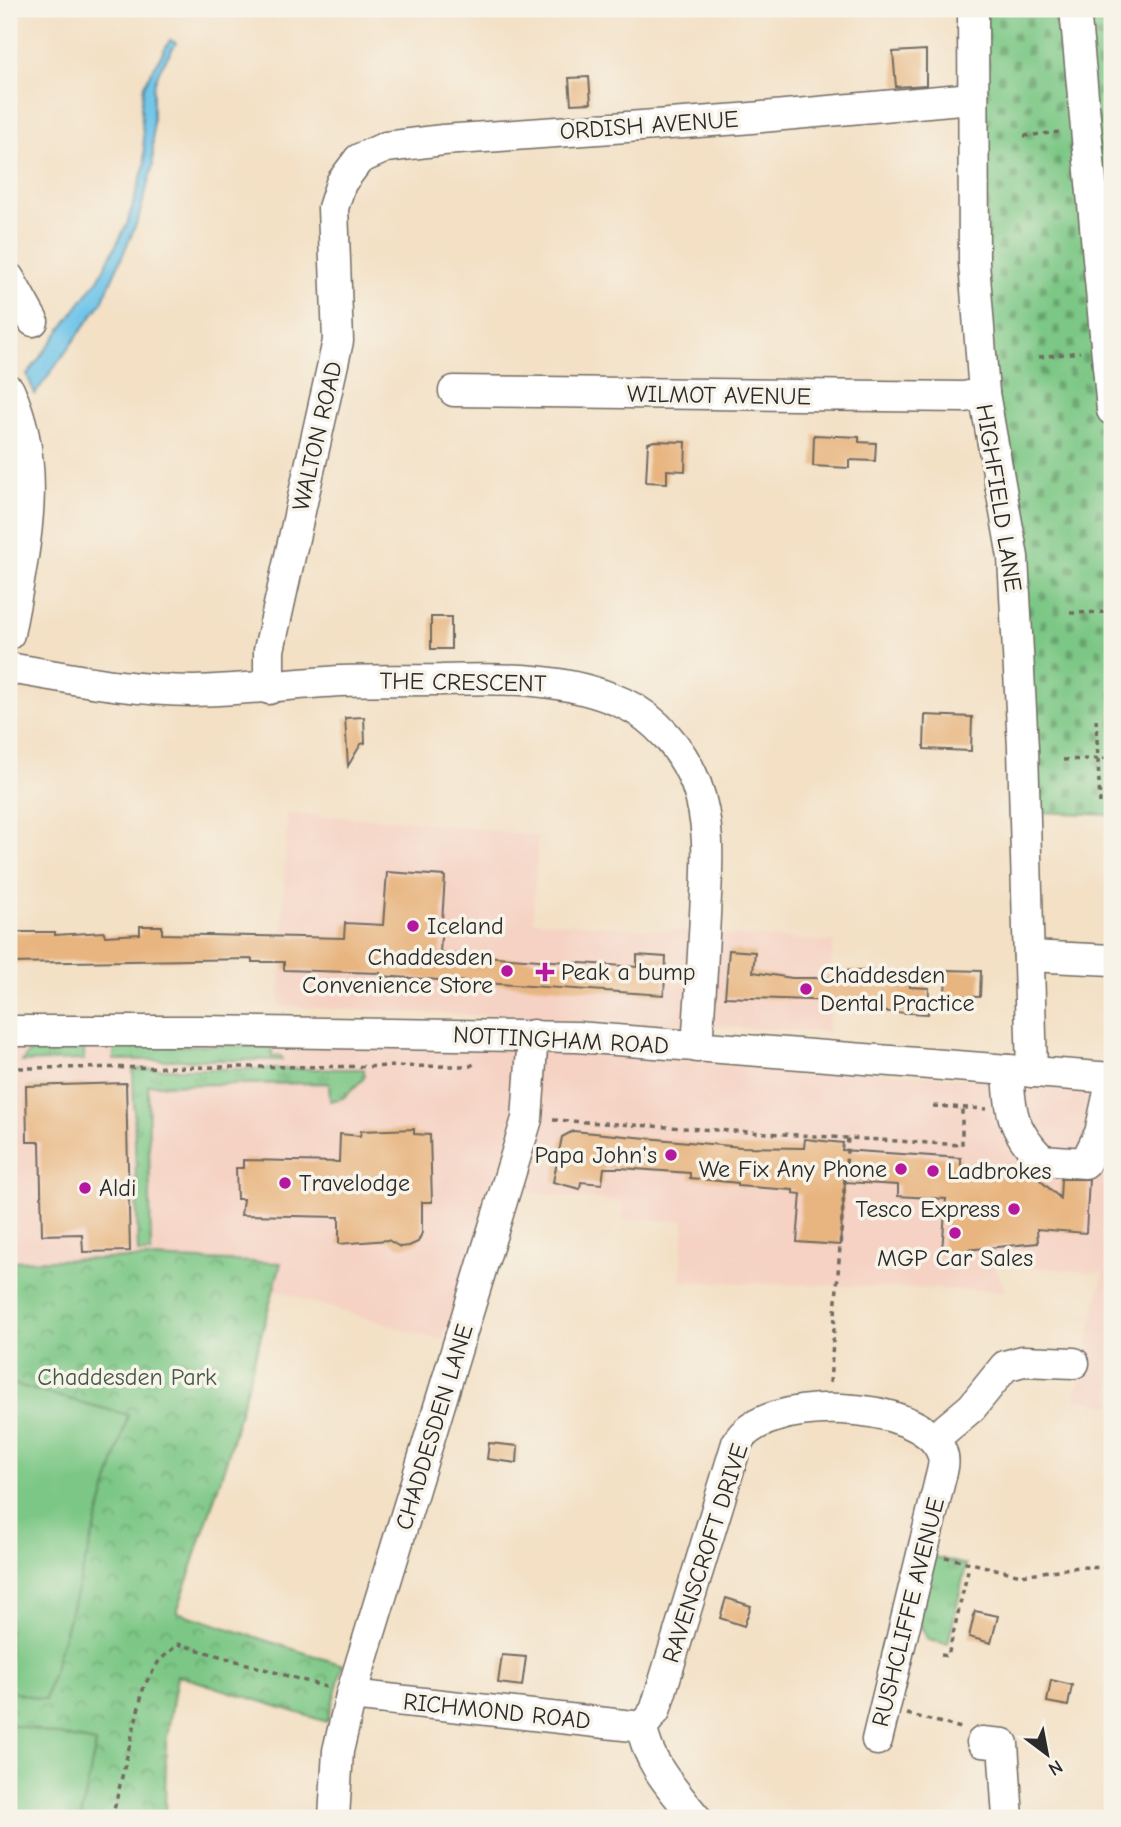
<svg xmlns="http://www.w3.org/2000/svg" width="1121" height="1827" viewBox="0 0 1121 1827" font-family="'Comic Neue',sans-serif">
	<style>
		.built { fill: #f5d2c3 }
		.grass { fill: url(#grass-tufts); stroke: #547958; stroke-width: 2 }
		.cemetery { fill: url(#cemetery-stones); stroke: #547958; stroke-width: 2 }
		.park { fill: url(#park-crowns); stroke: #547958; stroke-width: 2 }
		.garden { fill: #7cc785; stroke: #547958; stroke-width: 2 }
		.water { fill: #6bc3e9; stroke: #4b778a; stroke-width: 2 }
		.building { fill: #e8b580 }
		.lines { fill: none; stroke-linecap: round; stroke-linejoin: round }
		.minor-casing { stroke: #716a61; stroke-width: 33 }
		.path { stroke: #716a61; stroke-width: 3.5; stroke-dasharray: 5 5; stroke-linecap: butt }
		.minor { stroke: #fff; stroke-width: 30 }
		.poi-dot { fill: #b5179e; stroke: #f7f3e8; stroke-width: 2.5 }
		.labels { text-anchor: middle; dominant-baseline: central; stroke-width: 7; stroke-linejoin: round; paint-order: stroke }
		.street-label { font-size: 24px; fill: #2b2b2b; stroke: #f7f3e8 }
		.poi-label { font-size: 24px; fill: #2b2b2b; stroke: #f7f3e8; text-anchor: start }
		.park-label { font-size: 24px; fill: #435a46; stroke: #f7f3e8 }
	</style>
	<defs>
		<pattern id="grass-tufts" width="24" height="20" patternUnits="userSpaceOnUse" patternTransform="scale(1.75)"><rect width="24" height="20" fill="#7cc785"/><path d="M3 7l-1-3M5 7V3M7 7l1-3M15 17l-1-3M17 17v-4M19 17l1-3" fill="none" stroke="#66a26d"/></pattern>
		<pattern id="cemetery-stones" width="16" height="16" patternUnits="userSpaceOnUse" patternTransform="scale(1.75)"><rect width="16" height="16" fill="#7cc785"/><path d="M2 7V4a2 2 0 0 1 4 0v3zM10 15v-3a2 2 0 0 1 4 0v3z" fill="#66a26d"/></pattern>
		<pattern id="park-crowns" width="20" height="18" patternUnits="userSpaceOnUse" patternTransform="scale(1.75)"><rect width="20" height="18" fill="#7cc785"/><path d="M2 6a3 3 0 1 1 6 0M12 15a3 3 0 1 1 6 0" fill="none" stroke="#66a26d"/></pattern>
	</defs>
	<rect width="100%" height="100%" fill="#f7f3e8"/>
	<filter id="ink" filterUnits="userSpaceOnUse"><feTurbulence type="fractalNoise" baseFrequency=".0143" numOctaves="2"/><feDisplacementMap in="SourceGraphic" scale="14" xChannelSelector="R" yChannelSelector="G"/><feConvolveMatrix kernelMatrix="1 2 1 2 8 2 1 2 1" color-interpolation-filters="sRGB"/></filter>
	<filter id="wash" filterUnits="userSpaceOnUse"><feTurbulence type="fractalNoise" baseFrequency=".00686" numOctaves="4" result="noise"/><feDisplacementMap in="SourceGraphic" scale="28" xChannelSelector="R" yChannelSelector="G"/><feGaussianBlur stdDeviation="1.57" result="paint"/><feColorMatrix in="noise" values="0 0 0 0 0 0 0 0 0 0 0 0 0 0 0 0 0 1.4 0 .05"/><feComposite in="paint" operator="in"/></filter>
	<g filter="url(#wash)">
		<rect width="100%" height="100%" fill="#f3e0c5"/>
		<!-- built -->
		<g class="built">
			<polygon points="287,814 409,820 538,836 533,921 833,942 828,1032 279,1006"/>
			<polygon points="9,1045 487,1046 1112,1088 1112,1406 1075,1398 1103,1273 994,1264 1005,1291 680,1281 684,1221 622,1219 623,1202 521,1192 490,1201 442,1341 273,1290 281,1263 148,1258 9,1261"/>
		</g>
		<!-- grass -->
		<g class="grass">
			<polygon points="40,1045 84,1045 84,1060 22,1062 28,1053"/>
			<polygon points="114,1045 272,1046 272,1057 281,1056 282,1060 114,1060"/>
			<polygon points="133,1069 364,1069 364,1078 343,1098 330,1101 329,1083 148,1085 151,1253 138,1253"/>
			<polygon points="934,1557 966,1565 948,1644 928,1640 918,1621"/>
		</g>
		<!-- cemetery -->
		<polygon class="cemetery" points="986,9 1112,9 1112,815 1038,812 991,350 984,149"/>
		<!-- park -->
		<polygon class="park" points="148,1258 281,1263 227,1459 177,1612 343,1665 327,1722 177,1675 166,1743 165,1818 9,1818 9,1261"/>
		<!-- garden -->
		<g class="garden">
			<polygon points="9,1383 128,1415 45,1700 9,1691"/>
			<polygon points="9,1724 96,1743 81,1818 9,1818"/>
		</g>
		<!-- water -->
		<polygon class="water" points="170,40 176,43 160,69 153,87 153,165 138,220 102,302 35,394 27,375 99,278 127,224 145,164 141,107 144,85"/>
		<g id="blocks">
			<!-- building -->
			<g class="building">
				<polygon points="926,50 926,85 896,87 893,52"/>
				<polygon points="589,77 591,103 571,104 569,78"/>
				<polygon points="814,435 859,437 859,442 876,443 875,461 849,460 849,468 813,466"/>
				<polygon points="654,441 686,442 685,471 667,470 667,483 646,482 648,443"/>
				<rect x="431" y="617" width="20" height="32"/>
				<polygon points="925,715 972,717 971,751 924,749"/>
				<polygon points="364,717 365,743 361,744 348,766 345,718"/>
				<polygon points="387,872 445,876 440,953 637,967 637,955 666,957 664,995 380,976 380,973 284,970 284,962 252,962 252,959 9,963 9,932 55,932 55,935 104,932 105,936 140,934 140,926 162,926 162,934 344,938 345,923 383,925"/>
				<polygon points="729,950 755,952 753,972 792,978 836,978 837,970 880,972 880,977 910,977 910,987 929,988 928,1014 835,1009 835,1001 725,997"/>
				<polygon points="946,970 981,971 980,997 945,996"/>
				<polygon points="126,1083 130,1251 83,1252 82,1234 42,1235 40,1142 27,1142 26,1086"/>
				<polygon points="414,1129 414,1134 430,1135 432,1202 422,1202 422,1233 418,1242 409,1246 400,1247 388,1240 339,1244 339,1217 241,1215 243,1199 237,1199 236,1168 243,1168 243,1160 339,1162 340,1134 360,1136 361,1131"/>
				<polygon points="573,1131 741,1147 804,1148 805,1139 843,1143 842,1150 961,1158 961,1166 1022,1164 1060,1198 1061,1179 1089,1179 1086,1233 1037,1229 1038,1243 965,1250 965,1253 942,1251 946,1199 898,1196 898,1185 845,1182 840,1245 797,1242 801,1194 793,1193 793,1190 738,1186 738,1183 690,1178 690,1173 621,1168 604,1168 602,1184 581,1182 580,1189 553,1182 562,1137"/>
				<polygon points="489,1443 518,1446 517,1463 487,1459"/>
				<polygon points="726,1598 751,1606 744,1626 720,1618"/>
				<polygon points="975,1611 998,1616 991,1643 969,1637"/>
				<polygon points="502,1655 526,1657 522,1686 498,1683"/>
				<polygon points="1051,1680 1072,1685 1068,1706 1047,1702"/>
			</g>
		</g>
	</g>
	<g filter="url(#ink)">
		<use href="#blocks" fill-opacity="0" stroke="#716a61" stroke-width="2"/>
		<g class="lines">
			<!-- minor casing -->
			<g class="minor-casing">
				<g id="minor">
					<polyline points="973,9 974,263 984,393 1013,557 1023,748 1032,1072"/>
					<polyline points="1075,9 1112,410"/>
					<polyline points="9,278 33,321"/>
					<path d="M 9,390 C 45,466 24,555 9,634"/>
					<polyline points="454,391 964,397 984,393"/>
					<path d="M 9,668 C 69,678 131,691 193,691 C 242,690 291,684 340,681 C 374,680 408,680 441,680 C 503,678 566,677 623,703 C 656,718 683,750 696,784 C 712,827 707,870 705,915 C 703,959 700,1003 697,1047"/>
					<polyline points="269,689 269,650 338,341 333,208 341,183 359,159 386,147 443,140 740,119 972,98"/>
					<polyline points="1029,956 1112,960"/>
					<polyline points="9,1031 202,1031 577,1037 1112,1078"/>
					<path d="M 1008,1070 C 1010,1112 1012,1130 1042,1160 L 1085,1163 L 1100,1133 L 1112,1078"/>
					<polyline points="934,1439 972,1407 1005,1366 1023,1361 1074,1363"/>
					<polyline points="351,1695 642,1727"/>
					<polyline points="982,1742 1003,1744 1008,1818"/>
					<polyline points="334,1818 338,1751 351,1695 527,1119 533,1035"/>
					<path d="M 696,1818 C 674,1791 647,1762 642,1727 L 655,1711 L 737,1443 C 763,1394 922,1398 942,1453 C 946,1462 941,1475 939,1484 L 877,1740"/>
				</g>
			</g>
			<!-- path -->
			<g class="path">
				<polyline points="1024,136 1060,132"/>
				<polyline points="1039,357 1080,352"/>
				<polyline points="1070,613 1112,612"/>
				<polyline points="1096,719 1100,803"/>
				<polyline points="1063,760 1112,758"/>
				<polyline points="9,1068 470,1066 478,1062"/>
				<polyline points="933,1106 987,1109"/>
				<polyline points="553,1120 962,1145 962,1108"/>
				<polyline points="830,1383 848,1137"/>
				<polyline points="945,1557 1021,1575 1079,1567 1112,1568"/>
				<polyline points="941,1655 948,1656 969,1566"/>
				<polyline points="907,1714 961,1728"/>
				<polyline points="112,1818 144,1686 159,1661 178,1644 326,1687"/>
			</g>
			<!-- minor -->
			<use href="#minor" class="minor"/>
		</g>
	</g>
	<!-- markers -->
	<g class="poi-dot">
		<circle cx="413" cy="926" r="7"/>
		<circle cx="507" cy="971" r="7"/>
		<path d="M541.5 961.5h7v7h7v7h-7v7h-7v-7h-7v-7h7z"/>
		<circle cx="806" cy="989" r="7"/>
		<circle cx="671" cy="1155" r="7"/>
		<circle cx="901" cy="1169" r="7"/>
		<circle cx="933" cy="1171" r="7"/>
		<circle cx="285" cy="1183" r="7"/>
		<circle cx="85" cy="1188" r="7"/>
		<circle cx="1014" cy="1209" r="7"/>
		<circle cx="955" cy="1233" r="7"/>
	</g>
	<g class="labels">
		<!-- street labels -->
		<g class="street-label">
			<text transform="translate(649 125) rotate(-4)">ORDISH AVENUE</text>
			<text transform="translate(719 395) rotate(1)">WILMOT AVENUE</text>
			<text transform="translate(317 436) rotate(-77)">WALTON ROAD</text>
			<text transform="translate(999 498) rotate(81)">HIGHFIELD LANE</text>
			<text transform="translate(463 682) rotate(1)">THE CRESCENT</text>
			<text transform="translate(561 1040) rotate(3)">NOTTINGHAM ROAD</text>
			<text transform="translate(434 1427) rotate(-73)">CHADDESDEN LANE</text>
			<text transform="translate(705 1553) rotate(-72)">RAVENSCROFT DRIVE</text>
			<text transform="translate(908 1612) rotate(-76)">RUSHCLIFFE AVENUE</text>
			<text transform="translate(497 1711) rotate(6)">RICHMOND ROAD</text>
		</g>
		<!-- poi labels -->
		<g class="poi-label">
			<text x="427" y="926">Iceland</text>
			<text x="493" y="957" text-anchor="end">Chaddesden<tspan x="493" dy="28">Convenience Store</tspan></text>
			<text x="561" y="972">Peak a bump</text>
			<text x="820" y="975">Chaddesden<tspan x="820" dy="28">Dental Practice</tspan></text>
			<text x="657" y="1155" text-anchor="end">Papa John's</text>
			<text x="887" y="1169" text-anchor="end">We Fix Any Phone</text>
			<text x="947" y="1171">Ladbrokes</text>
			<text x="299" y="1183">Travelodge</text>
			<text x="99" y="1188">Aldi</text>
			<text x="1000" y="1209" text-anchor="end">Tesco Express</text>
			<text x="955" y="1258" text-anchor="middle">MGP Car Sales</text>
		</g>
		<!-- park labels -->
		<g class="park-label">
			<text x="127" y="1377">Chaddesden Park</text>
		</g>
	</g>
	<!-- margin -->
	<rect width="1121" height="1827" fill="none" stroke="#f7f3e8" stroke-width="35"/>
	<!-- north arrow -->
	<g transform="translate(1047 1754) rotate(148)" stroke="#f7f3e8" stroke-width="5" paint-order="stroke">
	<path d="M0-5L12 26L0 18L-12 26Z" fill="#2b2b2b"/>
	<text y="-10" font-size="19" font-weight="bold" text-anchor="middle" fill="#2b2b2b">N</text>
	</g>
</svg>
